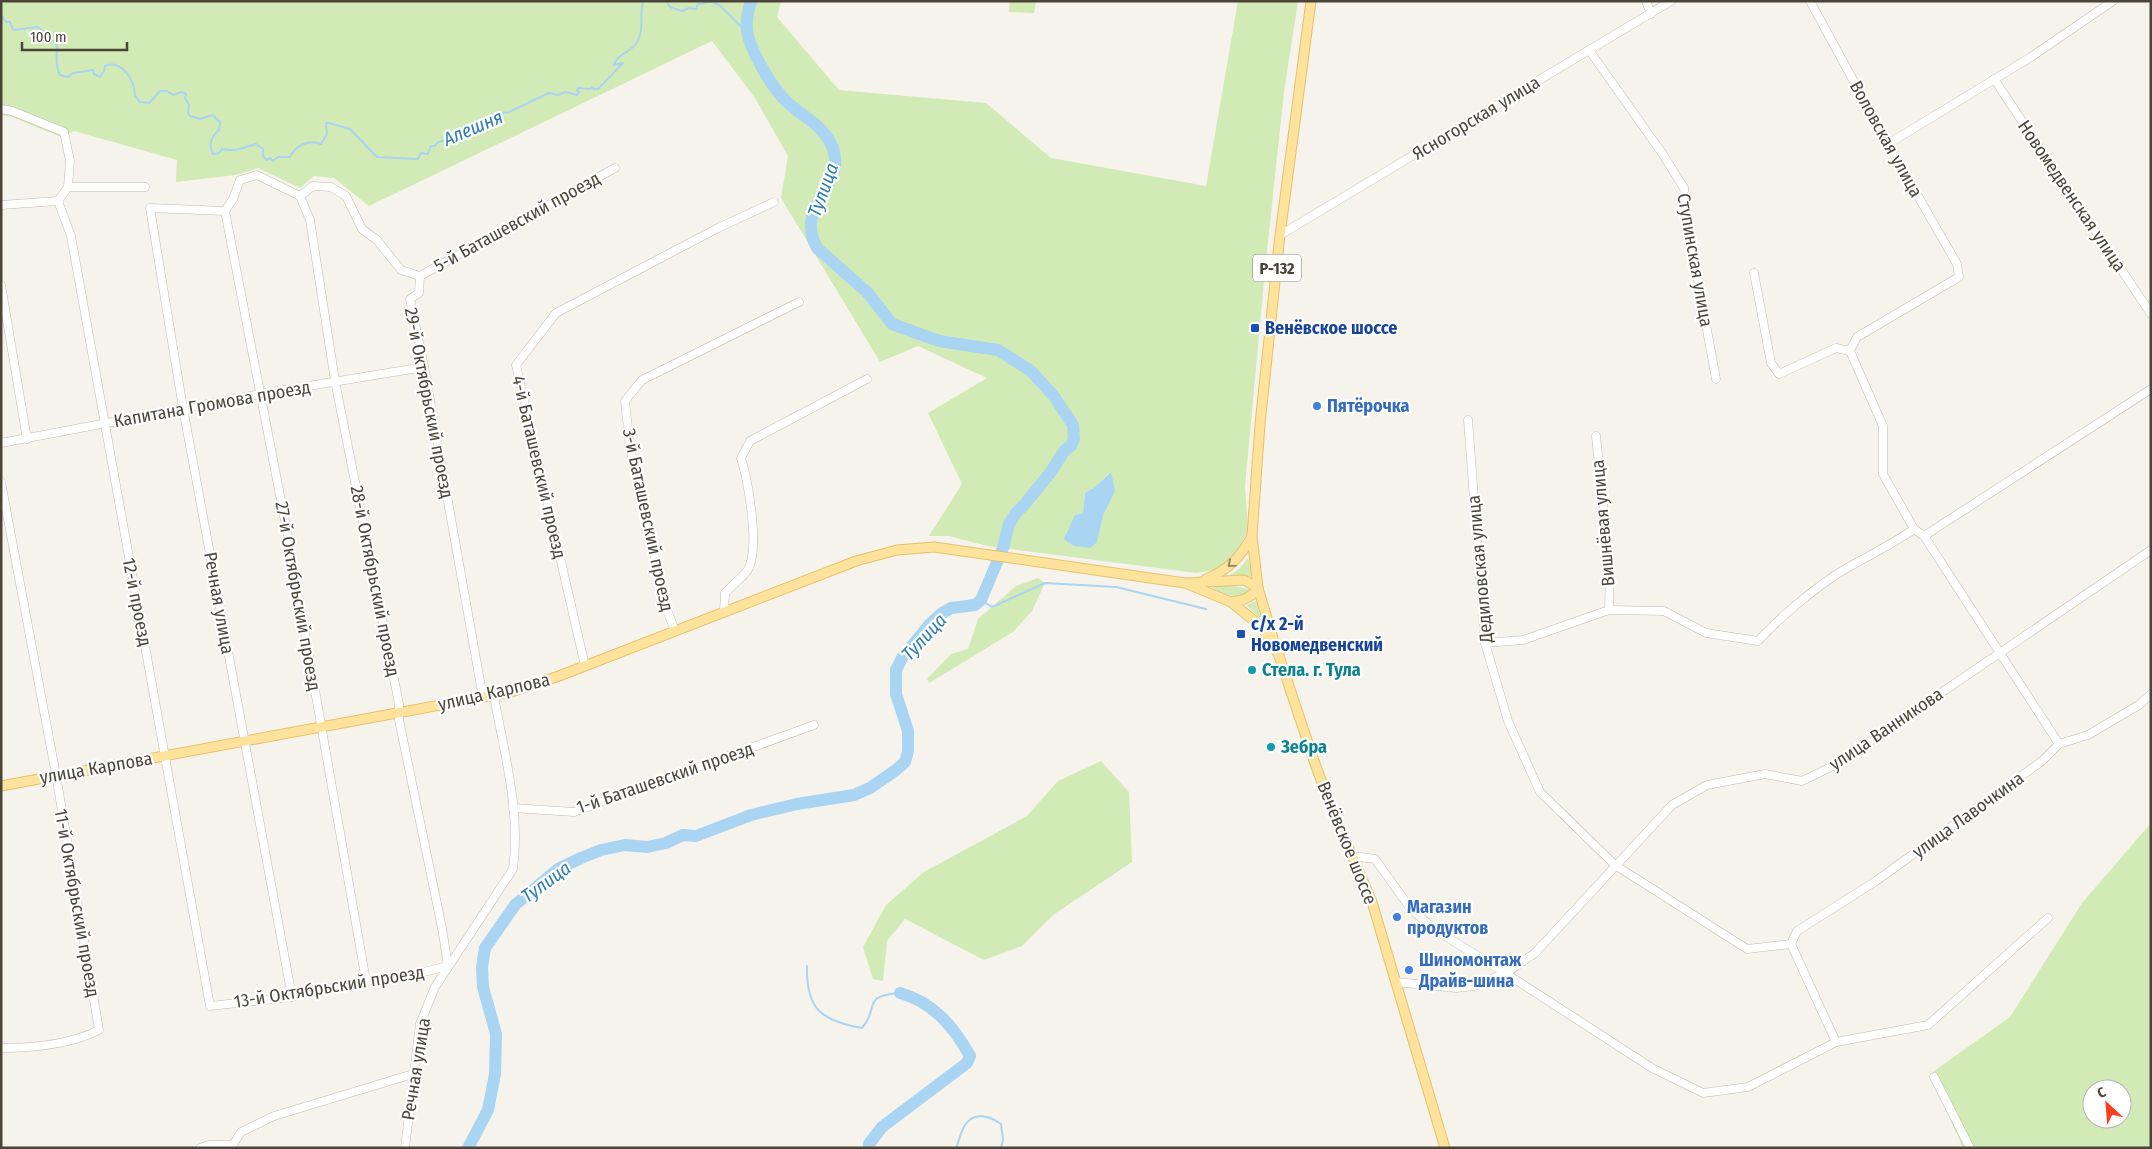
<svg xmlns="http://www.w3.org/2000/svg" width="2152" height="1149" viewBox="0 0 2152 1149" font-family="'Fira Sans Condensed',sans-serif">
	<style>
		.green { fill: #d2eab5; fill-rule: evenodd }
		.water { fill: #a9d4f2 }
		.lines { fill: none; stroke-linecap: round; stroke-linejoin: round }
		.stream { stroke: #a9d4f2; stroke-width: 2 }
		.river { stroke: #a9d4f2; stroke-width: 12 }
		.minor-casing { stroke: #c2bbae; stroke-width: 9 }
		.major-casing { stroke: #e6c16a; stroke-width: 11 }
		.minor { stroke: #fff; stroke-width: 8 }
		.major { stroke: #ffe39c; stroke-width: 9 }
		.oneway { stroke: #9c8c66 }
		.transit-dot { fill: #1a4fb4; stroke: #fff; stroke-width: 2 }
		.shop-dot { fill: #3f7fe0; stroke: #fff; stroke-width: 2 }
		.culture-dot { fill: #0f9aa8; stroke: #fff; stroke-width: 2 }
		.labels { text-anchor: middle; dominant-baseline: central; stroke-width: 4.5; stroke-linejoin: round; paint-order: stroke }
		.shield { fill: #fff; stroke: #817c74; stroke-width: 1 }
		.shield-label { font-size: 16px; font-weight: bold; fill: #4b4439 }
		.street-label { font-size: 18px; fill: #4b4439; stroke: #fff }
		.transit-label { font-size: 18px; font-weight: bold; fill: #164399; stroke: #fff; text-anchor: start }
		.shop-label { font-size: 18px; font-weight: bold; fill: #366cbe; stroke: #fff; text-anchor: start }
		.culture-label { font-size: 18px; font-weight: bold; fill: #0d838f; stroke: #fff; text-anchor: start }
		.water-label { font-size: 19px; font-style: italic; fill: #2e7ab2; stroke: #fff }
	</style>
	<rect width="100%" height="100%" fill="#f6f3ec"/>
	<!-- green -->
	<g class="green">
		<path d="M 1,1 L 781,1 L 777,17 L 839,90 L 986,103 L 1051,158 L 1206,186 L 1238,1 L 1298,1 L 1284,92 L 1266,260 L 1245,486 L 1248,530 L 1238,551 L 1229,561 L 1214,570 L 1196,573 L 987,546 L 949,536 L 929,536 L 962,484 L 928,413 L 987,378 L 918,346 L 880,362 L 781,198 L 788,156 L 755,98 L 712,41 L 369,206 L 334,178 L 314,176 L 300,188 L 258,168 L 236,175 L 176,182 L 177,160 L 74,131 L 61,137 L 12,117 L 1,115 ZM 1110,472 L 1115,491 L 1103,516 L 1097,542 L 1075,515 L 1083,513 L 1085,493 L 1095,487 Z"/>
		<polygon points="1010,1 1036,1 1034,13 1009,12"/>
		<polygon points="1248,558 1252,571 1251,577 1230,575 1239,569"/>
		<polygon points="1038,578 1045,583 1032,611 1013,632 929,683 927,679 951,654 968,649 978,619 1016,586"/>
		<path d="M 1208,584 L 1226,584 L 1252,590 C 1240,602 1220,594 1208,584 Z"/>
		<polygon points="1257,601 1264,619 1262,620 1246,605"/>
		<polygon points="1101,761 1129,792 1132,862 1053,915 1022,946 984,960 905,919 887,941 883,981 873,979 863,947 886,905 924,872 1027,816 1058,781"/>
		<path d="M 2151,823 L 2151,1148 L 1963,1148 L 1930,1074 L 2010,1017 L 2082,903 ZM 2092,1089 L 2122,1089 L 2122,1119 L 2092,1119 Z"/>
	</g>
	<!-- water -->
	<polygon class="water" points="1111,472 1115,491 1103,516 1097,542 1090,548 1074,546 1064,539 1075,515 1083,513 1085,493 1095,487"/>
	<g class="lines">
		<!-- stream -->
		<g class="stream">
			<path d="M 666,1 L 670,7 L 682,11 L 689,8 L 696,9 L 698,4 C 702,4 706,2 710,2 C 721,1 736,25 747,31"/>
			<path d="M 1,15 L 6,22 L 10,22 L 13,30 L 38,27 C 41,29 54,41 56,44 C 59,50 53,61 60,75 L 68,77 L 73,73 L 93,70 L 94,74 L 100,77 L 104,71 L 105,66 C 122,59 135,81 135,96 L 140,102 L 149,103 L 160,91 L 167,91 L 173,95 L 182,92 L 186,94 L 185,98 L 189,105 L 188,113 L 190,116 L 200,119 L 213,115 L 220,122 L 219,130 C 211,137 208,146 213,154 L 219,153 L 222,149 C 235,152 244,148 256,144 L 263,149 L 263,156 L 266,160 L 270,158 L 273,161 L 278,157 L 290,157 C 296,145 309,139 321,144 L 327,134 L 326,123 L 329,123 L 350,129 L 377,157 L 418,159 L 421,153 L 428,154 L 431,146 L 435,146 L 437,143 L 445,140 L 446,136 L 464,133 L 472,129 L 476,123 L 498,114 L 509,112 L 549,93 L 558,95 L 566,92 L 577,95 L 579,92 L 577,90 L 578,88 L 590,89 L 592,87 L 594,89 L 598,89 L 623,63 L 614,65 C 616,55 630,52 636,44 C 645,31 639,15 643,1"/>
			<polyline points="981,600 992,607 1045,583 1116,587 1206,609"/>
			<path d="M 807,966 C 806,1009 821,1021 862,1028 C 880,1008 860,996 900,993"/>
			<path d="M 956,1148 C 959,1141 961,1131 965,1125 C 974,1111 990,1116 1001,1124 L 1003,1140 L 1001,1148"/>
		</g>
		<!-- river -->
		<g class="river">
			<path d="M 468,1148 L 488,1110 L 495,1074 L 496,1034 L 483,987 L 482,967 L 485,948 L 515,905 L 558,869 L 581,858 L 601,850 L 625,845 L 647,847 L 666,843 L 683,835 L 696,836 L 751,815 L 797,804 L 854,795 L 870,788 L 896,770 L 905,762 L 908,751 L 908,731 L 896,694 L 896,670 L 902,658 L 929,625 L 941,614 L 951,608 L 975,605 L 981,600 L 1003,548 L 1009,524 L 1016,513 L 1024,505 L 1050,473 L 1065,450 L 1071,446 L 1074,439 L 1073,425 L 1053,395 L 1031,371 L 998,350 L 939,341 L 892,324 L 868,293 L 817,248 C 792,202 853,184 830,142 C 820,123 800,115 786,101 C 771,86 751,52 747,31 C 746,21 748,11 751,1"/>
			<path d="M 869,1148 L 869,1144 L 882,1127 L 967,1063 L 970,1056 C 954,1027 933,1002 900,993"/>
		</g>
		<!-- minor casing -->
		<g class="minor-casing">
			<g id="minor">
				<polyline points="1646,1 1651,14"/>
				<polyline points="1810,1 1888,144 1957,264 1959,277 1857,337 1850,351 1883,426 1883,474 1914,529 1924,536 2059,744"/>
				<polyline points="1589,50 1662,153 1684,188 1690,237 1716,379"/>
				<polyline points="1994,79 2151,314"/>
				<polyline points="1,109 12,111 64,132 70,161 68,187 58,201"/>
				<polyline points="1888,144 2031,57 2113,1"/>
				<polyline points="68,187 145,187"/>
				<polyline points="300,196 310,220 335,381 399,704 399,720 442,928 448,966"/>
				<polyline points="300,196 313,186 331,187 346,196 362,229 377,240 401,270 420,276"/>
				<polyline points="58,201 71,236 210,1006 292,997 315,989 353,987 366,981 399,978 448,966"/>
				<polyline points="1,205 58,201"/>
				<polyline points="225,211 150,208 183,408 292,997"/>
				<polyline points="225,211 289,542 366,981"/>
				<polyline points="225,211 233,199 240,180 257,175 300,196"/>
				<polyline points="1280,235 1671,1"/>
				<polyline points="1754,273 1771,363 1779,374 1836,348 1850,351"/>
				<polyline points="420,276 419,293 410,299 424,367 483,698"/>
				<polyline points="420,276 615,168"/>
				<polyline points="1,285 27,439"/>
				<polyline points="1468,420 1485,643 1508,721 1540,792 1615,865 1747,949 1791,944"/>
				<polyline points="1596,436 1610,571 1609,610"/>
				<polyline points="1,443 260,394 424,367"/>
				<path d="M 1,482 L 56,775 L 99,1030 C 71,1044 32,1048 1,1048"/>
				<polyline points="1924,536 2151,389"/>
				<path d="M 724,612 L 725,593 C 731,586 741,579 747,571 C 761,551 748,481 741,458 L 750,441 L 867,379"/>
				<polyline points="675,631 667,610 630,448 625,401 642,380 799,302"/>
				<path d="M 1485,643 L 1523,640 L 1609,610 L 1664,611 L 1706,633 L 1758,641 C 1778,619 1809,593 1834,576 C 1860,559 1889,547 1914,529"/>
				<polyline points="585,666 516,365 556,313 718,228 774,202"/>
				<polyline points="513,808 574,812 814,725"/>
				<polyline points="1353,856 1375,859 1410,908 1435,930 1499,969 1652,1068 1703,1093 1748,1087 1836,1042 1791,944"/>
				<polyline points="1791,944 1797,931 1876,881 2042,761 2059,744 2088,735 2139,705 2151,694"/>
				<polyline points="1396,982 1456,988 1474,986 1506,973 1535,953 1672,805 1707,785 1765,774 1802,781 1835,765 2151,550"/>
				<polyline points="1836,1042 1928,1025 2048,918"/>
				<polyline points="1934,1077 1970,1148"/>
				<polyline points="200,1148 209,1145 233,1145 241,1132 274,1116 413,1074"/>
				<path d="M 405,1148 L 420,1024 L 435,987 L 513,869 C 521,812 504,752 494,696"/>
			</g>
		</g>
		<!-- major casing -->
		<g class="major-casing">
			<g id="major">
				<path d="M 1206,579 C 1228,570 1241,557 1252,536"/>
				<polyline points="1187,583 1244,580 1258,588"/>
				<path d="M 1231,602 C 1242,601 1252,598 1258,588"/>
				<polyline points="1273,638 1258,588 1252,536 1260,424 1280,235 1311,1"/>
				<polyline points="1277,650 1314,761 1331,807 1372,902 1445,1148"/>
				<polyline points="1,786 511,692 559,676 856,561 897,550 934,547 1185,583 1231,602 1262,627 1279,655"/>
			</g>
		</g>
		<!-- minor -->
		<use href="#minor" class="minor"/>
		<!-- major -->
		<use href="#major" class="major"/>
	</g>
	<!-- one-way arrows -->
	<defs><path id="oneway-chevron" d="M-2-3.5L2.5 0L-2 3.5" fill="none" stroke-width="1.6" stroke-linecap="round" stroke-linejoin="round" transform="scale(1.25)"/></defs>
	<use class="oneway" href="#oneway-chevron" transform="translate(1231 564) rotate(140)"/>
	<!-- markers -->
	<g class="transit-dot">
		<rect x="1250" y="323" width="10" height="10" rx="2.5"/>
		<rect x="1236" y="629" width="10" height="10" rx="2.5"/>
	</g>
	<g class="shop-dot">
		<circle cx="1317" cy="406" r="5"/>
		<circle cx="1397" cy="917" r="5"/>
		<circle cx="1409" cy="970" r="5"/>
	</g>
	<g class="culture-dot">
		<circle cx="1252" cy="670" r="5"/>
		<circle cx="1271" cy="747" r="5"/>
	</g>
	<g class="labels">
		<!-- shield labels -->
		<rect class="shield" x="1253" y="254.5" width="48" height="27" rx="4"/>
		<g class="shield-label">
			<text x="1277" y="268">Р-132</text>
		</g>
		<!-- street labels -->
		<g class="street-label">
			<text transform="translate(1476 118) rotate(-31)">Ясногорская улица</text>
			<text transform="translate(1886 139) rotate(61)">Воловская улица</text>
			<text transform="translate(2072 196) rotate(56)">Новомедвенская улица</text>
			<text transform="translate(517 222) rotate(-29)">5-й Баташевский проезд</text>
			<text transform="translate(1695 260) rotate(80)">Ступинская улица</text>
			<text transform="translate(429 403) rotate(79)">29-й Октябрьский проезд</text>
			<text transform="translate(212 404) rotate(-10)">Капитана Громова проезд</text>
			<text transform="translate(539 467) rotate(77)">4-й Баташевский проезд</text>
			<text transform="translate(648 520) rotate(78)">3-й Баташевский проезд</text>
			<text transform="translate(1603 523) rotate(-95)">Вишнёвая улица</text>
			<text transform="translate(1480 569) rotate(-95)">Дедиловская улица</text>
			<text transform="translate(375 581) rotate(79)">28-й Октябрьский проезд</text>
			<text transform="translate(298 596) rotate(80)">27-й Октябрьский проезд</text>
			<text transform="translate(137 602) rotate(79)">12-й проезд</text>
			<text transform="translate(219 603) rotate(80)">Речная улица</text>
			<text transform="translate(494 692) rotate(-13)">улица Карпова</text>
			<text transform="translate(1886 729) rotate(-34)">улица Ванникова</text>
			<text transform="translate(96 768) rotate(-10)">улица Карпова</text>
			<text transform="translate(665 778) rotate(-19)">1-й Баташевский проезд</text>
			<text transform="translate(1968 815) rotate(-36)">улица Лавочкина</text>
			<text transform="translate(1347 843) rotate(68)">Венёвское шоссе</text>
			<text transform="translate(77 903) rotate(80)">11-й Октябрьский проезд</text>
			<text transform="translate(329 987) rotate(-9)">13-й Октябрьский проезд</text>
			<text transform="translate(416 1069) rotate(-81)">Речная улица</text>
		</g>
		<!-- transit labels -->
		<g class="transit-label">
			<text x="1265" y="328">Венёвское шоссе</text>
			<text x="1251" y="624">с/х 2-й<tspan x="1251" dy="21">Новомедвенский</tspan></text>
		</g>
		<!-- shop labels -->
		<g class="shop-label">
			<text x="1327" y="406">Пятёрочка</text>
			<text x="1407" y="907">Магазин<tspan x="1407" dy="21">продуктов</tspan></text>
			<text x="1419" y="960">Шиномонтаж<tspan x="1419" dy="21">Драйв-шина</tspan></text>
		</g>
		<!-- culture labels -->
		<g class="culture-label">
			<text x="1262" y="670">Стела. г. Тула</text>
			<text x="1281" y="747">Зебра</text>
		</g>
		<!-- water labels -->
		<g class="water-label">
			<text transform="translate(473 128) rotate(-23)">Алешня</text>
			<text transform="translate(823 190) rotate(-70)">Тулица</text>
			<text transform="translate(924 637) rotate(-47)">Тулица</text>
			<text transform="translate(546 882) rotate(-36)">Тулица</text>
		</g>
	</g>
	<!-- border -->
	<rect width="2152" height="1149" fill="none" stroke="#4b4439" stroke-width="5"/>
	<!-- north arrow -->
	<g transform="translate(2107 1104) rotate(334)"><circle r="24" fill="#ffffff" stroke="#b7b4b0"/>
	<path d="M0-4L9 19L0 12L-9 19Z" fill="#fc3f1d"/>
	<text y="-8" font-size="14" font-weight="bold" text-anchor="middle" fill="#4b4439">С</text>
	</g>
	<!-- scale -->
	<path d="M22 42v8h105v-8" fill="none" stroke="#4b4439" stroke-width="2.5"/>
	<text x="30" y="42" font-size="15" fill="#4b4439" stroke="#ffffff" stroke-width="4" paint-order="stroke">100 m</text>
</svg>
